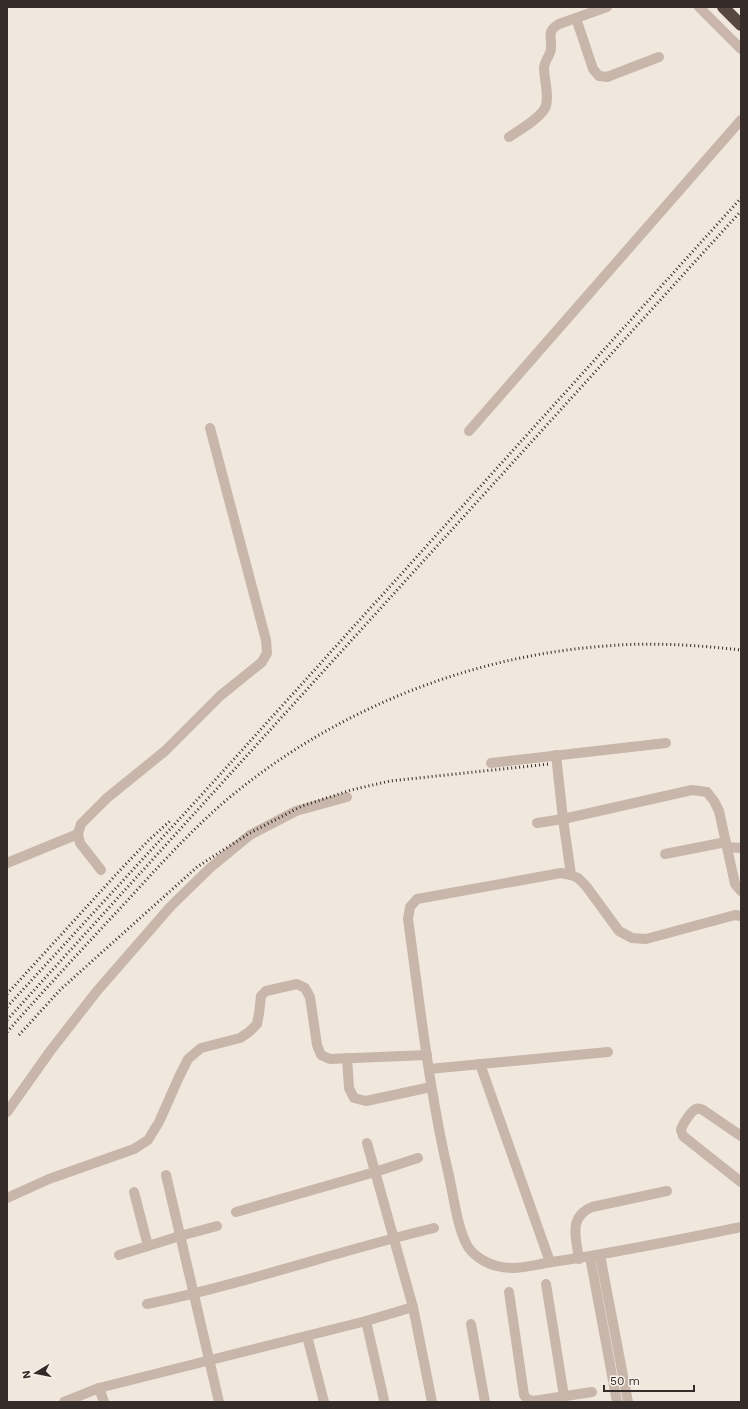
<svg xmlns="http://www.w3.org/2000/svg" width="748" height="1409" viewBox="0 0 748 1409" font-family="'Work Sans',sans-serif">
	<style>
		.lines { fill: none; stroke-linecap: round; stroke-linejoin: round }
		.minor { stroke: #c8b6aa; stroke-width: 10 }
		.highway { stroke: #564741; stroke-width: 12 }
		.rail { stroke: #352c29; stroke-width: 3; stroke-dasharray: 1 3; stroke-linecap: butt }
	</style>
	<rect width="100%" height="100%" fill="#f0e7dd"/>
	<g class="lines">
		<!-- minor -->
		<g class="minor">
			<polyline points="699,7 741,49"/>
			<polyline points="576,18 593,69 599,76 607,77 659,57"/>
			<path d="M 509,137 C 520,130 539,119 545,108 C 550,98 544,79 544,68 C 544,61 551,55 551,48 C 552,36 546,32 559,24 L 607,7"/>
			<polyline points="469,431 741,120"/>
			<polyline points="556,755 563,819 571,875"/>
			<polyline points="491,763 666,743"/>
			<polyline points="537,823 563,819 692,790 707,792 714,801 719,811 735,884 741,891"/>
			<polyline points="727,847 741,848"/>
			<polyline points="665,854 726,842"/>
			<polyline points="7,863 78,834"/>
			<polyline points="101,870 80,843 78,834 81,824 107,798 165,751 220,696 262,662 267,653 266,640 210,428"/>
			<path d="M 741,916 L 735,915 L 646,939 L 632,938 L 619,931 L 586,886 L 578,878 L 571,875 L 561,873 L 417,899 L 410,907 L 408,919 C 420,1005 429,1091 449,1176 C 454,1198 457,1226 467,1245 C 472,1255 487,1264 497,1266 C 516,1271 532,1265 552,1262 C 615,1253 678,1240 741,1227"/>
			<polyline points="347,1058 349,1088 354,1098 366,1101 431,1087"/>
			<polyline points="480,1064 550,1262"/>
			<polyline points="429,1069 608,1052"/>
			<polyline points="7,1112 51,1050 97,991 171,906 210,868 250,835 296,811 347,797"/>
			<path d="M 741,1136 L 703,1110 C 701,1109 698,1108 696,1109 C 691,1111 682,1125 681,1130 L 683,1136 L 741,1182"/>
			<polyline points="367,1143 413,1307 432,1402"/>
			<polyline points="166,1175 219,1402"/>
			<polyline points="134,1192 148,1246"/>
			<polyline points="7,1198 49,1179 134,1149 148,1140 159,1122 179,1077 188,1059 201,1048 240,1038 249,1032 257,1024 259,1014 261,996 266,991 297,984 305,988 310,997 317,1045 321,1055 330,1059 427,1055"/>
			<polyline points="236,1212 375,1172 418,1158"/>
			<polyline points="119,1255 180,1236 217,1226"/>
			<polyline points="600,1255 628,1402"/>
			<polyline points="590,1257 617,1402"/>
			<path d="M 579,1259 C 576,1238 568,1217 592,1207 L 667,1191"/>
			<polyline points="546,1284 564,1396"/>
			<polyline points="509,1292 524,1395 527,1399 533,1401 592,1392"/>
			<path d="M 147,1304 C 244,1284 338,1251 434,1228"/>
			<polyline points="366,1321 384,1400"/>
			<polyline points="471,1324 485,1402"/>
			<polyline points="307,1336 324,1402"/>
			<polyline points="99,1388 104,1402"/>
			<polyline points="64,1402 99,1388 366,1321 413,1307"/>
		</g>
		<!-- highway -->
		<polyline class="highway" points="723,7 741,25"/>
		<!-- rail -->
		<g class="rail">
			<polyline points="7,994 123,867 149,840 171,820"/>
			<polyline points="7,1007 206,790 741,198"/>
			<polyline points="7,1020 741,211"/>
			<path d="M 7,1032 C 46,988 86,945 125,903 C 159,866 192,829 230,797 C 335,710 469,656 606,646 C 651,642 696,645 741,650"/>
			<polyline points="19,1035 61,989 197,867 248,834 302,806 351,790 390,781 549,764"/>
		</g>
	</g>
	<!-- border -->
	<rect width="748" height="1409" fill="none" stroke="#352c29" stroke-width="16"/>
	<!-- north arrow -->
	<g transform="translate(36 1373) rotate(260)" stroke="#f8f1e9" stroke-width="3" paint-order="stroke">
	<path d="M0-3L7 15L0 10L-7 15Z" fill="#352c29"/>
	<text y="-6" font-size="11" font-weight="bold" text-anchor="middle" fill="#352c29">N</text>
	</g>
	<!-- scale -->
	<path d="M604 1385v6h90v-6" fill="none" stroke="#352c29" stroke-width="2"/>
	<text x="610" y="1385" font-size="12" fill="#352c29" stroke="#f8f1e9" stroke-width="3" paint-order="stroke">50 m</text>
</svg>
